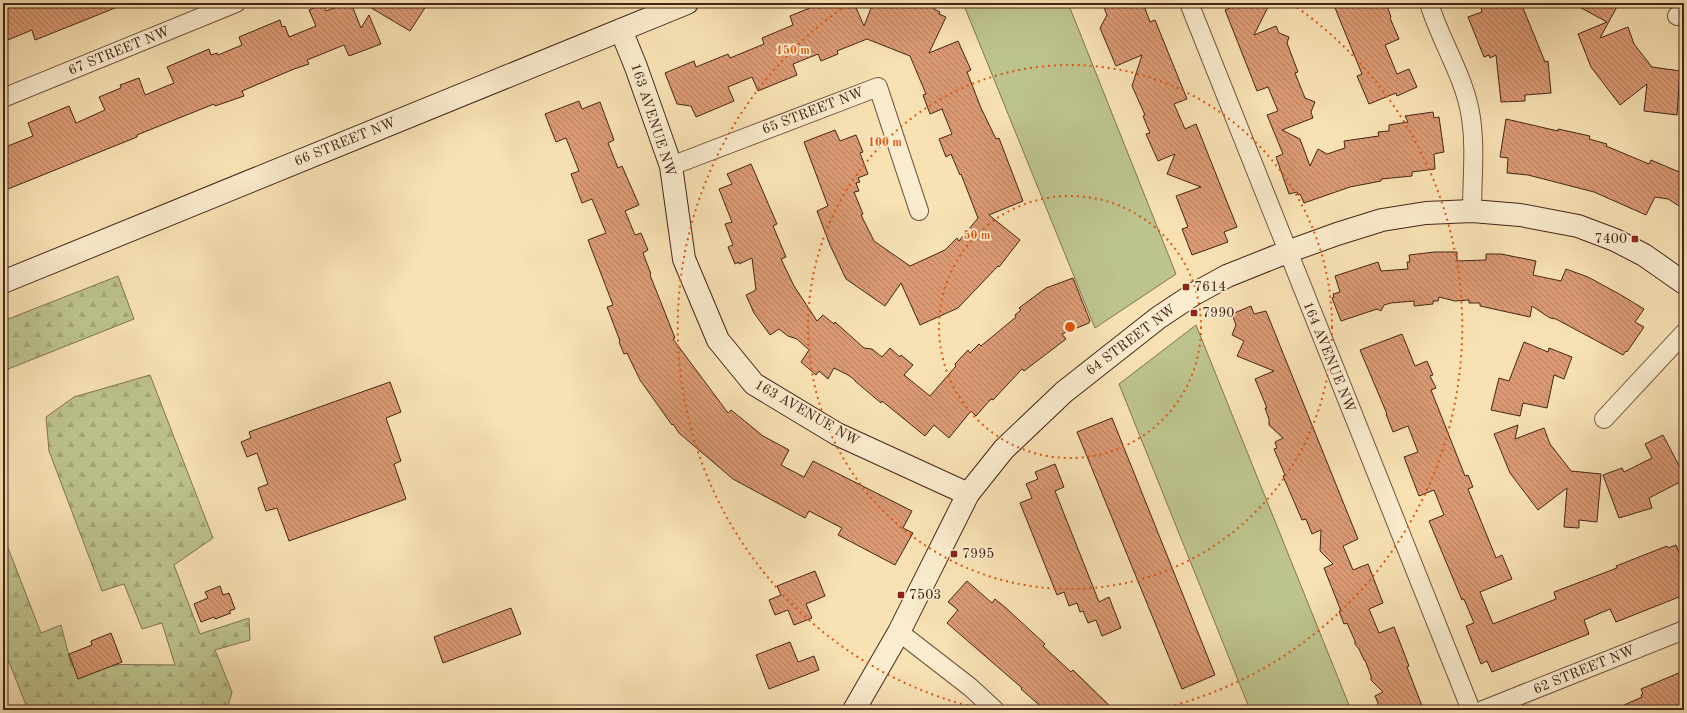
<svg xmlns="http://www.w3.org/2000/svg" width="1687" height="713" viewBox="0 0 1687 713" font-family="'Old Standard TT',serif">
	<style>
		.forest { fill: url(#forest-firs); stroke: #817452 }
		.park { fill: #bdc38d; stroke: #817452 }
		.building { fill: url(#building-back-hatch); stroke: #452518 }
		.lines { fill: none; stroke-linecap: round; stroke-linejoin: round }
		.street-casing { stroke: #72543f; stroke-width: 20 }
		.secondary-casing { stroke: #452518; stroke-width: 24 }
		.street { stroke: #faecce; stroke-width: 18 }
		.secondary { stroke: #faecce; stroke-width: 22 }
		.ring { fill: none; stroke: #e0560d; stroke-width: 2; stroke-dasharray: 2 4 }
		.poi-dot { fill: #8f2418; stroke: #faecce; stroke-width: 1.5 }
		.labels { text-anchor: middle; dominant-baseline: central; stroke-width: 3.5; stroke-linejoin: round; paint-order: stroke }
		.street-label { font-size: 14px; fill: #452518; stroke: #faecce }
		.poi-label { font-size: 14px; fill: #452518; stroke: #faecce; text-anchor: start }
		.centre { fill: #e0560d; stroke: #faecce; stroke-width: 2 }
		.ring-label { font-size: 12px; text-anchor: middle; font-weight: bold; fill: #e0560d; stroke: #faecce; stroke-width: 3.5; stroke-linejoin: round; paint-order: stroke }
	</style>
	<defs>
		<pattern id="forest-firs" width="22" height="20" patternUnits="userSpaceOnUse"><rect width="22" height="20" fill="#bdc38d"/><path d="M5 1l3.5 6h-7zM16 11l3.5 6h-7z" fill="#a4a779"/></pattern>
		<pattern id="building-back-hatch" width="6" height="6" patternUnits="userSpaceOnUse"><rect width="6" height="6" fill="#db9a74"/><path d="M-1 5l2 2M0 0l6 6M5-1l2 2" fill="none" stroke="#b37d5e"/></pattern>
	</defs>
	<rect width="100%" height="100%" fill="#f8e2b4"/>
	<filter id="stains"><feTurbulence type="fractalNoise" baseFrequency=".005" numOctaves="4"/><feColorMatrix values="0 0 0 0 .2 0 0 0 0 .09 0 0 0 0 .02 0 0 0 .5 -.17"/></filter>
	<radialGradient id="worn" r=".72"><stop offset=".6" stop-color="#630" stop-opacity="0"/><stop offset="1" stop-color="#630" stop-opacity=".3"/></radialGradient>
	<!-- forest -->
	<g class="forest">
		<polygon points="118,276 134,319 3,371 3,321"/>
		<polygon points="150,375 213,538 174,565 200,634 249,618 250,640 215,650 232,692 227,710 28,710 3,647 3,535 41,633 61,625 71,664 175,665 162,623 142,629 124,584 102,591 49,451 46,417 74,397"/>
	</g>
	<!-- park -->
	<g class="park">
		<polygon points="963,3 1068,3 1176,274 1095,328"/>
		<polygon points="1196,325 1351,710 1250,710 1119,384"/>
	</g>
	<!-- building -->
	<g class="building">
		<polygon points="3,3 125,3 125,4 35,40 32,30 3,42"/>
		<polygon points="347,3 351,3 361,28 369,15 381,44 349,56 344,45 307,60 309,64 294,69 242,91 244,96 215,106 214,104 184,116 137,135 137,137 3,191 3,148 33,136 28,123 69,106 76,123 105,110 99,97 121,88 120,85 139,78 145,95 174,83 167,67 209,49 211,55 217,53 218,55 242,45 239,37 280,20 282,27 285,26 289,37 316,26 309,10 323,4 326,11"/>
		<polygon points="363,3 428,3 410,31"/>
		<polygon points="822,3 854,3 864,26 873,3 936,3 934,9 940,12 939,14 946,17 929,53 958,41 971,70 967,72 981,108 996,139 999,138 1023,201 989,215 1020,240 999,267 998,266 958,308 920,325 901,283 885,306 846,279 830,245 817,211 828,206 804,142 835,130 840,141 856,135 863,152 860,153 868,174 858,178 860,182 856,183 859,191 854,192 863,214 861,215 874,241 910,266 945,250 957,238 959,241 978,218 961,174 960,175 951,154 946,157 939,139 952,134 942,109 930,114 923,95 926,94 910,56 867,39 837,51 838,54 821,61 818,54 793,64 797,75 758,91 752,77 728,87 734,101 696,117 691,106 677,104 665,73 694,61 696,67 728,54 730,58 764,44 762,38 793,25 790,16"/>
		<polygon points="1102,3 1143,3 1150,22 1155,20 1187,99 1174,104 1185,129 1196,124 1237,227 1224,232 1228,242 1192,255 1182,229 1188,227 1176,196 1201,187 1167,174 1175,154 1158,161 1146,134 1150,133 1143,116 1145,115 1132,86 1142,55 1116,66 1100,28 1107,15"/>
		<polygon points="1243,3 1270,3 1254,35 1276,26 1279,33 1289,37 1287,43 1298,72 1295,73 1305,98 1315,102 1311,112 1313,118 1282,130 1300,139 1310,166 1318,149 1327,154 1345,148 1344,141 1379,136 1378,132 1389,131 1389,125 1408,122 1405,116 1433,112 1434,118 1439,117 1444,152 1434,154 1435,169 1412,172 1412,176 1381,179 1381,181 1350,187 1304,203 1300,194 1298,195 1297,192 1289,194 1276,157 1283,154 1267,115 1278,111 1268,87 1257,91 1225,10"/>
		<polygon points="1333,3 1386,3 1391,17 1390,18 1399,39 1385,45 1397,74 1409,69 1417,87 1397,96 1396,93 1369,104 1357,76 1362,74"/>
		<polygon points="1480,3 1521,3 1545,62 1548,61 1551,93 1525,95 1525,101 1501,102 1496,55 1490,58 1489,55 1484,57 1468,17 1482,12"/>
		<polygon points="1572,3 1619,3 1600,38 1628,27 1634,44 1652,67 1680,71 1677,115 1644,111 1647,84 1620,105 1591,67 1578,34 1607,22"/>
		<polygon points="579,101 582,109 600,102 614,140 608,143 618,168 622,166 639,205 625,211 635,235 641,233 648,250 643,253 651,274 650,275 675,338 673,339 728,413 731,410 763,436 789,450 781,465 804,477 813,461 912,511 903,528 913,533 895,565 838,535 842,528 809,511 805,518 733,479 679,433 673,424 672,425 640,380 627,353 624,354 619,342 620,341 607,307 613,305 588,240 606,233 592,199 582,203 571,174 579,171 566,138 556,142 545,114"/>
		<polygon points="1506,119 1558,131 1558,129 1590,136 1589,139 1607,144 1606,146 1649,164 1651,160 1684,174 1684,209 1668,199 1655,197 1646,215 1594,192 1528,175 1507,173 1508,158 1500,157"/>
		<polygon points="751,164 777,224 773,226 786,257 781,259 794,286 817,321 823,315 834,324 835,322 864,348 872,349 882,357 890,348 900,357 901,355 913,365 904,375 930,396 956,366 955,364 968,350 970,353 979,344 981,346 1016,317 1015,315 1021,310 1019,308 1046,288 1073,278 1090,321 1089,323 1062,334 1066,339 1024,371 1022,369 993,400 991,399 976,416 971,411 949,438 934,425 925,436 882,401 881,403 855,381 855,380 848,375 834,368 828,379 819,371 816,375 801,362 809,350 797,339 788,336 779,329 770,335 754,313 746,295 756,290 752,258 739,264 739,262 735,264 728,247 733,245 725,224 732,222 719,189 732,184 727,174"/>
		<polygon points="1435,252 1457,252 1457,261 1486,260 1486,254 1501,254 1536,261 1533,275 1561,281 1566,269 1588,277 1621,295 1644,309 1635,322 1644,327 1627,352 1626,351 1623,355 1556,319 1550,318 1532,306 1530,317 1480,306 1480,303 1469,303 1469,300 1455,301 1439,297 1438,301 1433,301 1433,304 1414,306 1414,301 1391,303 1384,305 1381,311 1377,309 1341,321 1332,298 1334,297 1333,294 1340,292 1335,276 1378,262 1381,271 1408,269 1407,262 1410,262 1409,255"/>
		<polygon points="1251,306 1254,314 1266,311 1358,539 1343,546 1353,570 1368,564 1383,603 1369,609 1379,633 1394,627 1409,666 1407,667 1422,706 1412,710 1377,710 1378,703 1375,696 1383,692 1371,680 1371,676 1365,660 1364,660 1359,649 1355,644 1355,641 1347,623 1344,624 1339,611 1341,611 1324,568 1333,564 1320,551 1321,530 1312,534 1306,519 1302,520 1283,476 1285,475 1274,449 1277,448 1275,442 1283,438 1269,425 1269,419 1265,408 1267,408 1255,379 1274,371 1237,356 1244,341 1232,335 1236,325 1232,314"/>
		<polygon points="1402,334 1415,366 1427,361 1433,375 1430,376 1436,388 1431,390 1465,476 1468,475 1473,487 1468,489 1496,558 1502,555 1512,579 1480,592 1493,624 1556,599 1554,592 1617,568 1616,566 1667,546 1668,548 1676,545 1684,565 1684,595 1616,622 1610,609 1584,620 1589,634 1492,672 1487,661 1481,664 1466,626 1474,623 1464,599 1462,600 1429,521 1444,515 1434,490 1419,496 1404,457 1418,452 1408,426 1393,432 1386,414 1387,414 1360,350"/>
		<polygon points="1524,342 1548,352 1549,348 1572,357 1564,379 1554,375 1547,408 1523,403 1520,416 1491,410 1499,378 1509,381"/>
		<polygon points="390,382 401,412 386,418 401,461 394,464 406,499 289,541 277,508 266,511 258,488 268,484 257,453 247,457 241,442 251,438 249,432"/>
		<polygon points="1112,418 1215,675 1182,689 1077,432"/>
		<polygon points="1518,425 1515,439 1544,428 1550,444 1571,471 1601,474 1597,522 1579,520 1579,528 1564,527 1567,488 1538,510 1510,473 1494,434"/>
		<polygon points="1663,435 1684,475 1684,480 1649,498 1652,508 1619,518 1603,475 1622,468 1624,472 1652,458 1645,444"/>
		<polygon points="1055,464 1064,487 1055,491 1099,602 1109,597 1121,628 1102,636 1096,620 1088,623 1083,611 1080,612 1077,603 1069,606 1064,592 1057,595 1020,503 1032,498 1026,484 1038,479 1035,472"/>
		<polygon points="815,571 825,596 806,604 812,618 794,625 788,610 775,615 769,600 781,595 777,586"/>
		<polygon points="967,581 992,603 995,599 1006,608 1045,644 1043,646 1071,672 1073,670 1114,710 1044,710 1038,704 1021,689 1022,688 947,623 958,610 948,602"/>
		<polygon points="220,586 223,595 229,593 235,609 229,611 231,613 215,619 214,617 201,622 194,604 208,598 205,592"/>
		<polygon points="511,608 521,634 443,663 434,637"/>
		<polygon points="111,633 122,662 78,679 69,654 92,645 91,641"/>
		<polygon points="790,642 798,662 814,656 819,670 769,689 756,655"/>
		<polygon points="1681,672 1684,681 1684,710 1613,710 1642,697 1641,695 1643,694 1641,689"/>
	</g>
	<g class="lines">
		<!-- street casing -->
		<g class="street-casing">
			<g id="street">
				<polyline points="1189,3 1471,710"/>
				<path d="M 1429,3 C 1440,40 1463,74 1470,112 C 1476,144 1472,179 1472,211"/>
				<polyline points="1677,16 1684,13"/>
				<polyline points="3,98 236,3"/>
				<polyline points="671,166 878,87 919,211"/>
				<polyline points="1604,419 1684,333"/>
				<polyline points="899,632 970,687 995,710"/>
				<polyline points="1483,710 1684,630"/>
			</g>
		</g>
		<!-- secondary casing -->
		<g class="secondary-casing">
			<g id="secondary">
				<polyline points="621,30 636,67 671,166 684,259 718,340 754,384 837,434 968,494"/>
				<polyline points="3,282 687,3"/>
				<polyline points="854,710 899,632 968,494 1004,449 1064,392 1158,318 1194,294 1227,276 1287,252 1337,234 1382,220 1426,213 1472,211 1520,215 1578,226 1615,240 1644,255 1684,283"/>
			</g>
		</g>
		<!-- street -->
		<use href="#street" class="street"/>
		<!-- secondary -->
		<use href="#secondary" class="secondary"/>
	</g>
	<!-- distance rings -->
	<g class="ring">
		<circle cx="1070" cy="327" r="131"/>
		<circle cx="1070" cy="327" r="262"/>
		<path d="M985 710A392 392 0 0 1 848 4M1292 4A392 392 0 0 1 1155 710"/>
	</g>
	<!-- markers -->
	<g class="poi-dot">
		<rect x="1631" y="235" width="8" height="8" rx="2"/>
		<rect x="1182" y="283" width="8" height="8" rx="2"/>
		<rect x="1190" y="309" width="8" height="8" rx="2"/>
		<rect x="950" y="550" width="8" height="8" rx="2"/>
		<rect x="897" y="591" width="8" height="8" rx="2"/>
	</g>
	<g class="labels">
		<!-- street labels -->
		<g class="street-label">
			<text transform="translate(119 51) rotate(-22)">67 STREET NW</text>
			<text transform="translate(813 111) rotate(-21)">65 STREET NW</text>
			<text transform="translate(653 120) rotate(72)">163 AVENUE NW</text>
			<text transform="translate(345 142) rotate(-22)">66 STREET NW</text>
			<text transform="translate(1131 340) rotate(-37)">64 STREET NW</text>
			<text transform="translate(1329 357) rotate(68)">164 AVENUE NW</text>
			<text transform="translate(807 413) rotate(30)">163 AVENUE NW</text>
			<text transform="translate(1584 670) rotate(-22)">62 STREET NW</text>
		</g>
		<!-- poi labels -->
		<g class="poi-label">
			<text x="1627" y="239" text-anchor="end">7400</text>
			<text x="1194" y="287">7614</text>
			<text x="1202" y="313">7990</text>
			<text x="962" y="554">7995</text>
			<text x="909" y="595">7503</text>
		</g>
	</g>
	<circle cx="1070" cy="327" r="6" class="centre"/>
	<g class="ring-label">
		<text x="793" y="54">150 m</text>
		<text x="885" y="146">100 m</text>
		<text x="977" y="239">50 m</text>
	</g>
	<!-- margin -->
	<rect width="1687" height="713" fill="none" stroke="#f8e2b4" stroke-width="16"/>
	<rect x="4" y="4" width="1679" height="705" fill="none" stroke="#452518" stroke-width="2"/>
	<rect x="8" y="8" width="1671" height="697" fill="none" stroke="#452518"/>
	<rect width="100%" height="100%" filter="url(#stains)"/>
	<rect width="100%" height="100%" fill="url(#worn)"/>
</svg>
